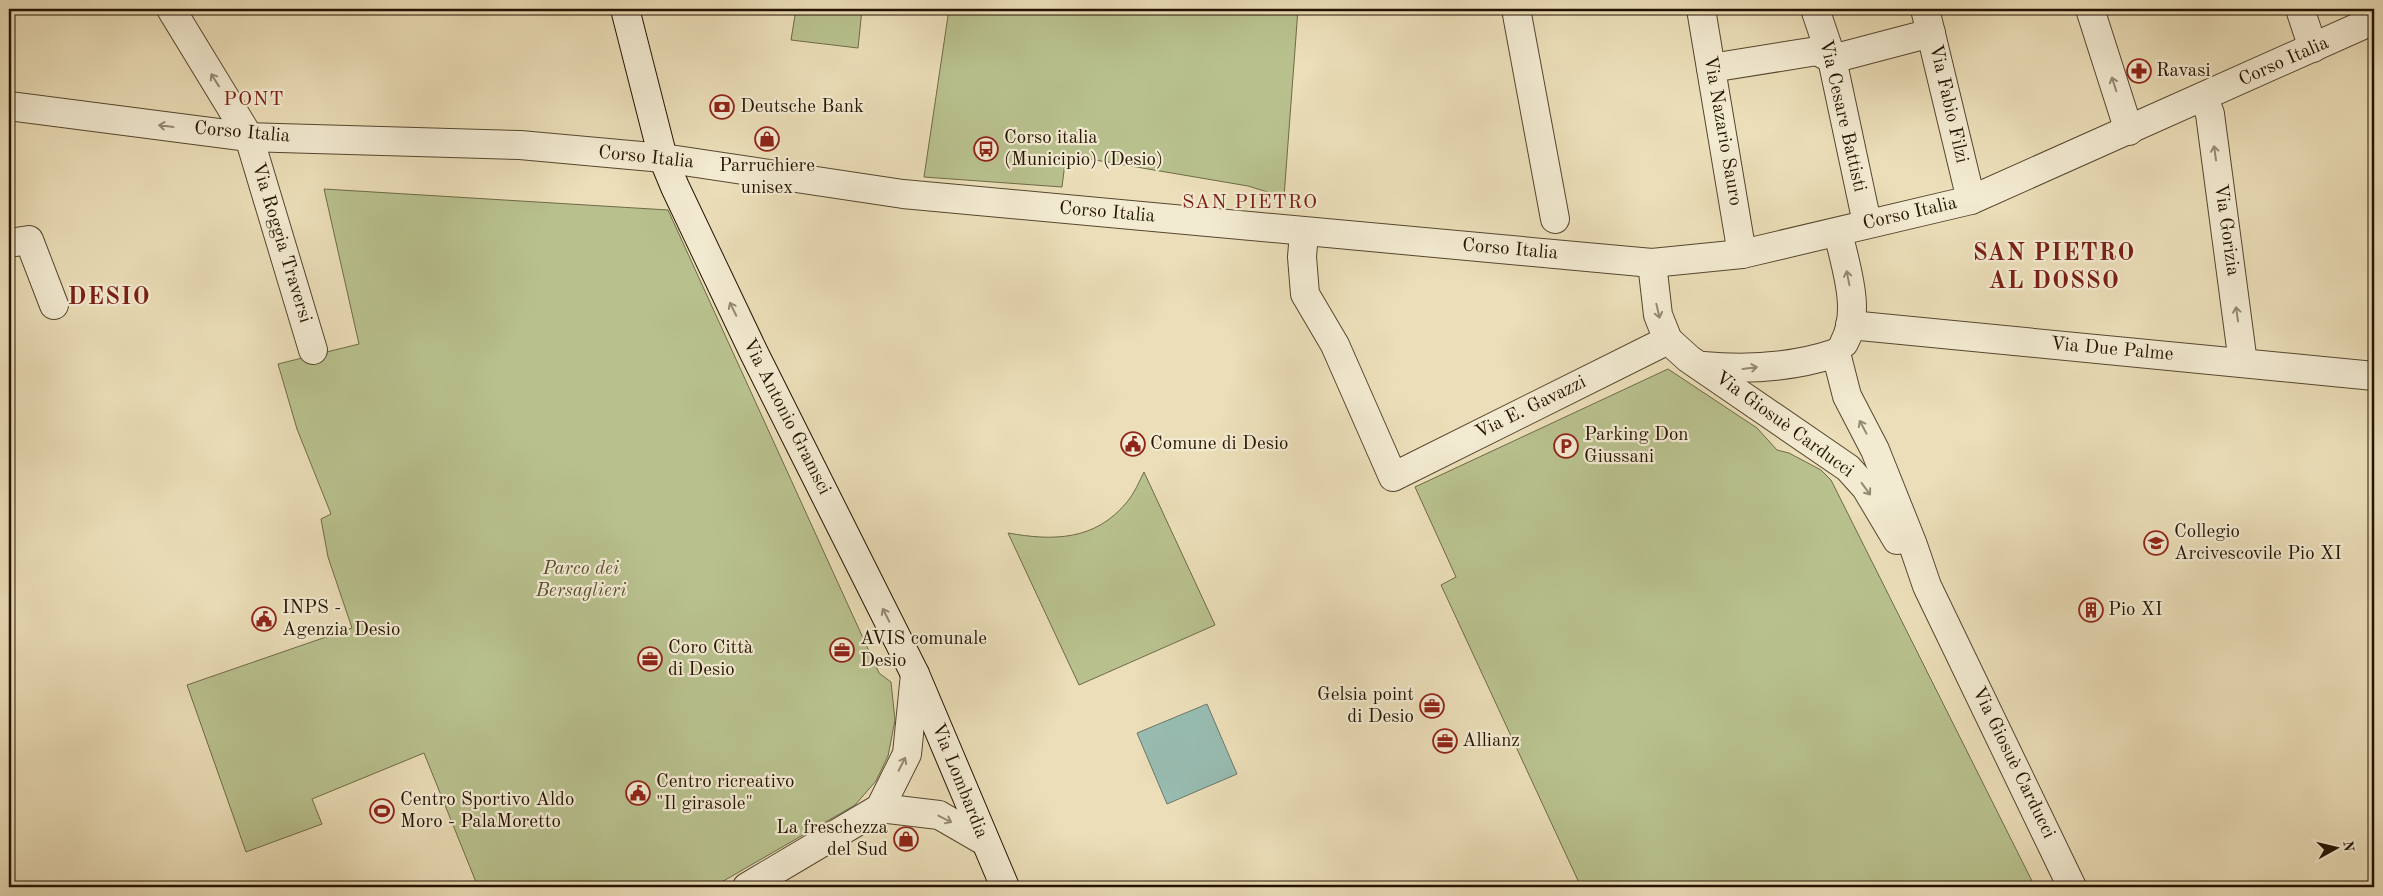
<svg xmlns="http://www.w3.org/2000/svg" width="2383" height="896" viewBox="0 0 2383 896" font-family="'Old Standard TT',serif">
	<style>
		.green { fill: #b8c18e; stroke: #6e6a47 }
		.water { fill: #98bcb1; stroke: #6a786a }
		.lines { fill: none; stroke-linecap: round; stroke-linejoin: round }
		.street-casing { stroke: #56462e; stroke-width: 30 }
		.secondary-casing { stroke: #241300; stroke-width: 30 }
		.street { stroke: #f2ead1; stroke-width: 28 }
		.secondary { stroke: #f2ead1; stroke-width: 28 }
		.oneway { stroke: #958973 }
		.labels { text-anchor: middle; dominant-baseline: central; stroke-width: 4.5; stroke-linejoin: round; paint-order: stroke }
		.street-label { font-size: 19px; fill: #241300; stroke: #f2ead1 }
		.poi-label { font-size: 19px; fill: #241300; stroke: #f2ead1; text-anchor: start }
		.park-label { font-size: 19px; font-style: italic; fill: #585032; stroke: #f2ead1 }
		.neighbourhood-label { font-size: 20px; letter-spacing: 1px; fill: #7a1f14; stroke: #f2ead1 }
		.district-label { font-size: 24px; font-weight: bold; letter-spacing: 1px; fill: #7a1f14; stroke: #f2ead1 }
	</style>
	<rect width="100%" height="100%" fill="#ebdeb8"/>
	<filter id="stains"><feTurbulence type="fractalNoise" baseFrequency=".004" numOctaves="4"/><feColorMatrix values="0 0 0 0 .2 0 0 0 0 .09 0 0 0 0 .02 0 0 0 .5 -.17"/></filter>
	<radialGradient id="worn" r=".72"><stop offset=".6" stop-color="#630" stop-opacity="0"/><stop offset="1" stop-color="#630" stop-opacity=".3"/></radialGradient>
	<!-- green -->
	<g class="green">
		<polygon points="796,9 862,9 858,48 791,40"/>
		<polygon points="949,9 1298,9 1284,197 1248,186 1066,155 1062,187 924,177"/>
		<polygon points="324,189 668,210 879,673 891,682 895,720 888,756 876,781 855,805 713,887 478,887 424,753 312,799 322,824 246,852 187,685 352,628 328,557 321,519 331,514 297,429 278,364 359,344"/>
		<polygon points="1668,369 1757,428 1777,450 1789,453 1821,470 1831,480 2035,887 1581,887 1441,585 1456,577 1415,487"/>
		<path d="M 1144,472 L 1215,625 L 1079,685 L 1008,533 C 1053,541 1095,541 1127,502 C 1134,494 1139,482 1144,472 Z"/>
	</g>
	<!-- water -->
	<polygon class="water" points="1207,704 1237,774 1167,804 1137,733"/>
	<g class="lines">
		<!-- street casing -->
		<g class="street-casing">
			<g id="street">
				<polyline points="171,9 249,137 313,350"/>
				<polyline points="1516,9 1555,219"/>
				<polyline points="1701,9 1742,254"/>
				<polyline points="1815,9 1832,59 1867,223"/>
				<polyline points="1925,9 1971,200"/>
				<polyline points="2090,9 2129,131"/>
				<polyline points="2300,9 2313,48"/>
				<polyline points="1711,68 1817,51 1832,59 1931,33"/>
				<polyline points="2204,98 2210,114 2243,363"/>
				<polyline points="9,106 249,137 520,145 663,158 903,194 1652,263 1742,254 1971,200 2374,20"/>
				<polyline points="1304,232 1302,257 1305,294 1335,345 1393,477 1668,340"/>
				<path d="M 1838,232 C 1845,265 1862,311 1844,343"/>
				<polyline points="9,243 29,240 54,305"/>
				<polyline points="1652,263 1658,315 1668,340 1689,359 1848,468 1866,488 1897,540"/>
				<polyline points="1850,325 2374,376"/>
				<polyline points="1836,353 1847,396 1875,450 1913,545 1927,586 2072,887"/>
				<path d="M 1703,366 C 1747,370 1794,367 1836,353"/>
				<polyline points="880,808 939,815 984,841"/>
				<polyline points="747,887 880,808 907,754 915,674"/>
			</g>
		</g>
		<!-- secondary casing -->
		<g class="secondary-casing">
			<polyline id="secondary" points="625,9 663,158 675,187 754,353 915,674 1005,887"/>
		</g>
		<!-- street -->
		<use href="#street" class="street"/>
		<!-- secondary -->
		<use href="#secondary" class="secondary"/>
	</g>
	<!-- one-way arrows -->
	<defs><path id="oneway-shaft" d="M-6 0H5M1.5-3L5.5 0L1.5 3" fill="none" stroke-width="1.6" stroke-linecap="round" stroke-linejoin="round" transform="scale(1.25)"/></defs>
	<g class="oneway">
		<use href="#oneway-shaft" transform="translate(215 80) rotate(-122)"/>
		<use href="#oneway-shaft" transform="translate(2114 84) rotate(-108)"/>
		<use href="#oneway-shaft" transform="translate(166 126) rotate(-173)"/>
		<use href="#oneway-shaft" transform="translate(2215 153) rotate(-98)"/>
		<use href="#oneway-shaft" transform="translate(1848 278) rotate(-101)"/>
		<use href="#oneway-shaft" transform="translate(733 309) rotate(-116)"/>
		<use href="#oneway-shaft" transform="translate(1658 311) rotate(77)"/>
		<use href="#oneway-shaft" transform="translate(2237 314) rotate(-98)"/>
		<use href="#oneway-shaft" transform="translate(1750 368) rotate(-7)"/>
		<use href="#oneway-shaft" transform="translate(1863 427) rotate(-118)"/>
		<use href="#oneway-shaft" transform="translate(1866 489) rotate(54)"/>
		<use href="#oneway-shaft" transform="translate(886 615) rotate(-117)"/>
		<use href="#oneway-shaft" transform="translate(902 764) rotate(-63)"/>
		<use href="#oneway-shaft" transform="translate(945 819) rotate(27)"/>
	</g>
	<!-- icons -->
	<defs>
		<g id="pharmacy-ring" transform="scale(1.25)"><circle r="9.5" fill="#f2ead1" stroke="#8f2418" stroke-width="1.5"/><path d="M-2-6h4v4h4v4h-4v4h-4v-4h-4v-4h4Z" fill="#8f2418"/></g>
		<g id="bank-ring" transform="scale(1.25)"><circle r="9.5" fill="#f2ead1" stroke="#8f2418" stroke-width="1.5"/><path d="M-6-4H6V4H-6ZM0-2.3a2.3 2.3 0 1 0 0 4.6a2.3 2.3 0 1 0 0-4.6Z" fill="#8f2418"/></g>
		<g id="shop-ring" transform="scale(1.25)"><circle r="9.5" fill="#f2ead1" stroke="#8f2418" stroke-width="1.5"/><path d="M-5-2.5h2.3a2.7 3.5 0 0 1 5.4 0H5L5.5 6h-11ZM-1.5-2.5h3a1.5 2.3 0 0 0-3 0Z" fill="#8f2418"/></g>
		<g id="bus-ring" transform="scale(1.25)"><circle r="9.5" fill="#f2ead1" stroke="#8f2418" stroke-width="1.5"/><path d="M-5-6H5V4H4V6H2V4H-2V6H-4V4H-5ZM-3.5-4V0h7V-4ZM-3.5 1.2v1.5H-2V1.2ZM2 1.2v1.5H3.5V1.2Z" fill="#8f2418"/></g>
		<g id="civic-ring" transform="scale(1.25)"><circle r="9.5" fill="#f2ead1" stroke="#8f2418" stroke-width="1.5"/><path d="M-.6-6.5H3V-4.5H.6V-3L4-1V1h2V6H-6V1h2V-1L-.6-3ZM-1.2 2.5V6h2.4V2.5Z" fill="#8f2418"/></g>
		<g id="parking-ring" transform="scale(1.25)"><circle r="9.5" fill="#f2ead1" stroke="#8f2418" stroke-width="1.5"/><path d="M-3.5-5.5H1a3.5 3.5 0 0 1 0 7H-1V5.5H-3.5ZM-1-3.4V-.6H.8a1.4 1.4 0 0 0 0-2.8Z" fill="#8f2418"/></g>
		<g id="school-ring" transform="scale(1.25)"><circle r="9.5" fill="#f2ead1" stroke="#8f2418" stroke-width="1.5"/><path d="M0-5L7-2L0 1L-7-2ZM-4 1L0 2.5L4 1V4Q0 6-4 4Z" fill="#8f2418"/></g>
		<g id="building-ring" transform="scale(1.25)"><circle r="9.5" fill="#f2ead1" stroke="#8f2418" stroke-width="1.5"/><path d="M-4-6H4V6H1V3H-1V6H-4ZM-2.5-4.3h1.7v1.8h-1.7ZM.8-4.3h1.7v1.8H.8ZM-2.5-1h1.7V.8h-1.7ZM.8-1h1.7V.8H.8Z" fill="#8f2418"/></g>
		<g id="office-ring" transform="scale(1.25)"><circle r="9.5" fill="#f2ead1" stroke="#8f2418" stroke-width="1.5"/><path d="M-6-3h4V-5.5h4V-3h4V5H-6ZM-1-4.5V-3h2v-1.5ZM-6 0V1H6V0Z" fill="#8f2418"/></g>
		<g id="stadium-ring" transform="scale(1.25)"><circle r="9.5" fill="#f2ead1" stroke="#8f2418" stroke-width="1.5"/><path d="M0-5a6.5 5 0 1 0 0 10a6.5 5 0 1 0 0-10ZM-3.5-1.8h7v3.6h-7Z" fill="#8f2418"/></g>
	</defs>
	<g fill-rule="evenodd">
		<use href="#pharmacy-ring" x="2139" y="71"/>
		<use href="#bank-ring" x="722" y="107"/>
		<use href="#shop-ring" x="767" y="139"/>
		<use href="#bus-ring" x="986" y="149"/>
		<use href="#civic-ring" x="1133" y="444"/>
		<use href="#parking-ring" x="1566" y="446"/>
		<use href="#school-ring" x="2156" y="543"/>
		<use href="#building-ring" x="2091" y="610"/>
		<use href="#civic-ring" x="264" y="619"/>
		<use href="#office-ring" x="842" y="650"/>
		<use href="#office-ring" x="650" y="659"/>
		<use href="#office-ring" x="1432" y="706"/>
		<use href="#office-ring" x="1445" y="741"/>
		<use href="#civic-ring" x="638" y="793"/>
		<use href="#stadium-ring" x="382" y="811"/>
		<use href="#shop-ring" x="906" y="839"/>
	</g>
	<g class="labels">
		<!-- street labels -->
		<g class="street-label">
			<text transform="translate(2284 62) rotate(-24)">Corso Italia</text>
			<text transform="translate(1948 104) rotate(77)">Via Fabio Filzi</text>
			<text transform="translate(1842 116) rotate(77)">Via Cesare Battisti</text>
			<text transform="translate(1722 131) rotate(80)">Via Nazario Sauro</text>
			<text transform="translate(242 133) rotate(5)">Corso Italia</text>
			<text transform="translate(646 158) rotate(6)">Corso Italia</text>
			<text transform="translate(1107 213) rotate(5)">Corso Italia</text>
			<text transform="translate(1910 214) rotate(-13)">Corso Italia</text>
			<text transform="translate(2226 230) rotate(82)">Via Gorizia</text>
			<text transform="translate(281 243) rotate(73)">Via Roggia Traversi</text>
			<text transform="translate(1510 250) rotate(5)">Corso Italia</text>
			<text transform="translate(2112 350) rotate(5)">Via Due Palme</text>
			<text transform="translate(1531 408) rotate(-26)">Via E. Gavazzi</text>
			<text transform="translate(786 417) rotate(63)">Via Antonio Gramsci</text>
			<text transform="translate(1784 425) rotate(36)">Via Giosuè Carducci</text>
			<text transform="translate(2013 763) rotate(64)">Via Giosuè Carducci</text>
			<text transform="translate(959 781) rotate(68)">Via Lombardia</text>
		</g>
		<!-- poi labels -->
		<g class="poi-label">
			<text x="2156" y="71">Ravasi</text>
			<text x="740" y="107">Deutsche Bank</text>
			<text x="1004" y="138">Corso italia<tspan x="1004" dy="22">(Municipio) (Desio)</tspan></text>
			<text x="767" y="166" text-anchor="middle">Parruchiere<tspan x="767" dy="22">unisex</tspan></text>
			<text x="1584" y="435">Parking Don<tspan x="1584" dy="22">Giussani</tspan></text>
			<text x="1150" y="444">Comune di Desio</text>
			<text x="2174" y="532">Collegio<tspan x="2174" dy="22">Arcivescovile Pio XI</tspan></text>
			<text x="282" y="608">INPS -<tspan x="282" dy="22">Agenzia Desio</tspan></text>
			<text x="2108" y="610">Pio XI</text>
			<text x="860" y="639">AVIS comunale<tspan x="860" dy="22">Desio</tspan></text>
			<text x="668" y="648">Coro Città<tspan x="668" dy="22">di Desio</tspan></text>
			<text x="1414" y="695" text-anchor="end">Gelsia point<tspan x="1414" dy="22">di Desio</tspan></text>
			<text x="1462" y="741">Allianz</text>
			<text x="656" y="782">Centro ricreativo<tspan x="656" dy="22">"Il girasole"</tspan></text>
			<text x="400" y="800">Centro Sportivo Aldo<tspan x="400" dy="22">Moro - PalaMoretto</tspan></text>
			<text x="888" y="828" text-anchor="end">La freschezza<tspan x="888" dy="22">del Sud</tspan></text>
		</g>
		<!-- park labels -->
		<g class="park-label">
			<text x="581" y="569">Parco dei<tspan x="581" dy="22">Bersaglieri</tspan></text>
		</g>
		<!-- neighbourhood labels -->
		<g class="neighbourhood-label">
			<text x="254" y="100">PONT</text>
			<text x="1250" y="203">SAN PIETRO</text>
		</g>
		<!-- district labels -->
		<g class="district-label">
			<text x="2054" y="254">SAN PIETRO<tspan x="2054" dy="28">AL DOSSO</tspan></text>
			<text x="109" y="298">DESIO</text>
		</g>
	</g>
	<!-- margin -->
	<rect width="2383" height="896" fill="none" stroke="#ebdeb8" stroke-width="30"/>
	<rect x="10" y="10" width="2363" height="876" fill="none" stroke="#241300" stroke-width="2.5"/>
	<rect x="15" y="15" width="2353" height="866" fill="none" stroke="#241300"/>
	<!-- north arrow -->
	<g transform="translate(2336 848) rotate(82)" stroke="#f2ead1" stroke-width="4" paint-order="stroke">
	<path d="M0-4L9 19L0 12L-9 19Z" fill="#241300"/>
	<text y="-8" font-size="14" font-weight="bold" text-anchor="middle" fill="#241300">N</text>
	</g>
	<rect width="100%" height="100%" filter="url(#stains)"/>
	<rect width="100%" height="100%" fill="url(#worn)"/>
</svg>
